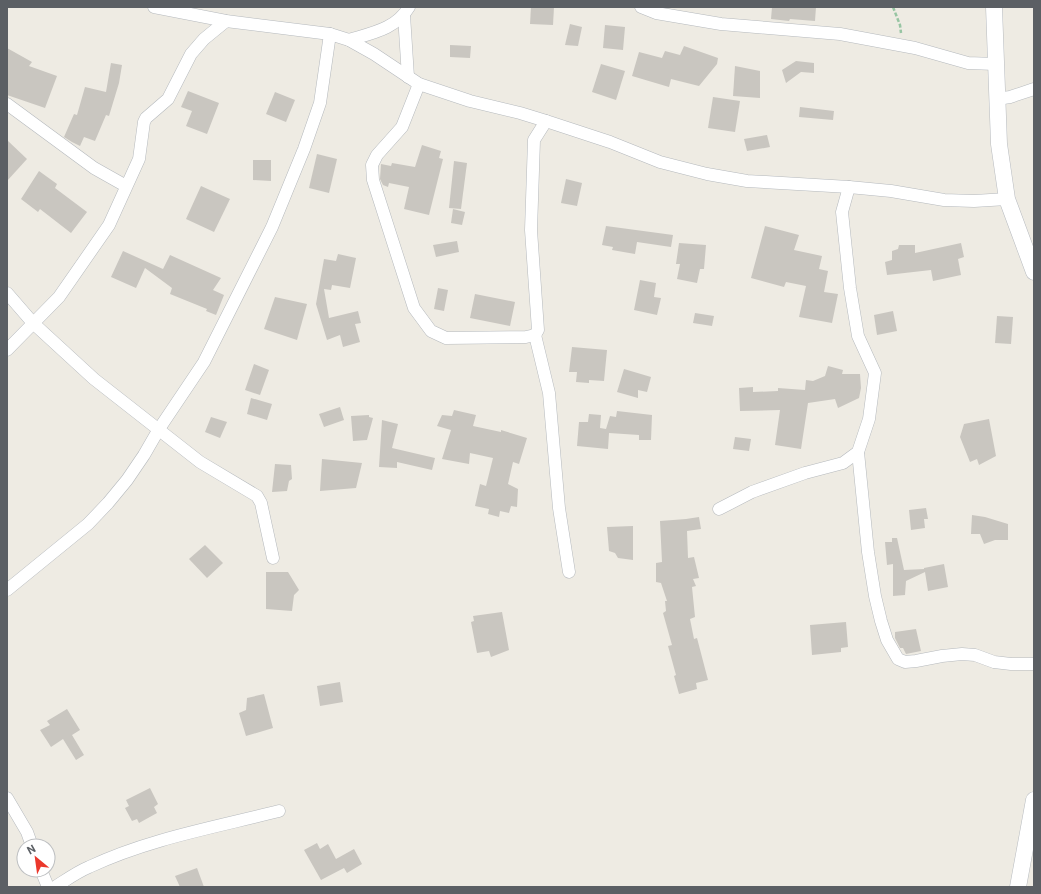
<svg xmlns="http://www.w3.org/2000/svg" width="1041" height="894" viewBox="0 0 1041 894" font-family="Roboto,sans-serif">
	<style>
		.building { fill: #c9c6c0 }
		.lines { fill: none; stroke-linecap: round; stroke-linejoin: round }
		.minor-casing { stroke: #b5b9bd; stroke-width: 13 }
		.secondary-casing { stroke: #b6babf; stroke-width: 17 }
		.path { stroke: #97c5a3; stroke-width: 2.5; stroke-dasharray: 4 2; stroke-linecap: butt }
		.minor { stroke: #fff; stroke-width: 12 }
		.secondary { stroke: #fff; stroke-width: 16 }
	</style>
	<rect width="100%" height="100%" fill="#eeebe3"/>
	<!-- building -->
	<g class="building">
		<polygon points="531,7 554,7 553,25 530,24"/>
		<polygon points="772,7 816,7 815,21 790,19 789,21 771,19"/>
		<polygon points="570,24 582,27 578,46 565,45"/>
		<polygon points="605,25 625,27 623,50 603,48"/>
		<polygon points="450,45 471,46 470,58 450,57"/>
		<polygon points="684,46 718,58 717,64 699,86 671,79 669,87 632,76 639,52 662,58 665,51 680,55"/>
		<polygon points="7,48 32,62 29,66 57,76 45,108 7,95"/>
		<polygon points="796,61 814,63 814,73 801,72 786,83 782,70"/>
		<polygon points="111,63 122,65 119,83 109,116 106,115 95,141 84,137 80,146 72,142 64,137 74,114 77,115 85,87 106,92"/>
		<polygon points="601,64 625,71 616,100 592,92"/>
		<polygon points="735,66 760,71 760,98 733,96"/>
		<polygon points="188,91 219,103 207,134 186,126 192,111 181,107"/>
		<polygon points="275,92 295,100 286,122 266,114"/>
		<polygon points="713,97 740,101 735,132 708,128"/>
		<polygon points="800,107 834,111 833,120 799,117"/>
		<polygon points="767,135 770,147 747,151 744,139"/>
		<polygon points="7,140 27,159 7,181"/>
		<polygon points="422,145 441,151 439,158 443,159 429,215 404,209 409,187 389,183 388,187 383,185 380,179 381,164 391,166 392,163 415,167"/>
		<polygon points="317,154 337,159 329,193 309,188"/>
		<polygon points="253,160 271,160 271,181 253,180"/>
		<polygon points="454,161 467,163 461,209 449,208"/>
		<polygon points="39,171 57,184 55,188 87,212 71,233 40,209 38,212 21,199"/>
		<polygon points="566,179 582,183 577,206 561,203"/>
		<polygon points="201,186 230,199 214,232 186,219"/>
		<polygon points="453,209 465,212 462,225 451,223"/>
		<polygon points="606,226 673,235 671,247 637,242 635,254 612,250 613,247 602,245"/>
		<polygon points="765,226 799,235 794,250 822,256 819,269 828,271 824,292 838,294 832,323 799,317 806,286 786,282 784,287 751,278"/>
		<polygon points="457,241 459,252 436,257 433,245"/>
		<polygon points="679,243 706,245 704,269 700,269 697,283 677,279 680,264 676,264"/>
		<polygon points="961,243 964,257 958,259 961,275 933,281 931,270 887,275 885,262 892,260 892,251 898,249 899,245 915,245 915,253"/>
		<polygon points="123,251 163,269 170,255 221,278 213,290 224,295 216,315 206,311 207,309 170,294 172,288 145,268 136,288 111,277"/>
		<polygon points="338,254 356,258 350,288 332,285 331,290 324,289 329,318 358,311 361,323 355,324 360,342 343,347 340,335 327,340 316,304 324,259 336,261"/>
		<polygon points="640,280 656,283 654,297 661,298 657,315 634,310"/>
		<polygon points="438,288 448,290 444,311 434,309"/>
		<polygon points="475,294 515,302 510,326 470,318"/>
		<polygon points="275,297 307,304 297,340 264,329"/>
		<polygon points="893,311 897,331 877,335 874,315"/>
		<polygon points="695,313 714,316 712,326 693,323"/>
		<polygon points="997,316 1013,317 1011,344 995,343"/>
		<polygon points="572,347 607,350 604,381 589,380 589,383 576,382 577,372 569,372"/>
		<polygon points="254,364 269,370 260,395 245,390"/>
		<polygon points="828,366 843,370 842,374 860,374 861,388 859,398 838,408 835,399 808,403 801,449 775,445 780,410 740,411 739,388 753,387 753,392 778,391 778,388 805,390 806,380 813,381 825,376"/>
		<polygon points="624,369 651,377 647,392 638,390 638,398 617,392"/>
		<polygon points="251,398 272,404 267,420 247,414"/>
		<polygon points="340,407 344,420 324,427 319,414"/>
		<polygon points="454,410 476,415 473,426 501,432 501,430 527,438 519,464 513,462 508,484 518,489 517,507 511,506 509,513 500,511 499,517 488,514 489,509 475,506 480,484 486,486 493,458 470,453 469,464 442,459 451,430 437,426 442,415 452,416"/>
		<polygon points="617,411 652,415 651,440 639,440 639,435 609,433 608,449 577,446 579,422 588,422 589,414 601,415 600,428 606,429 610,416 616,417"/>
		<polygon points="369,415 369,417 373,418 367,440 353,441 351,416"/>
		<polygon points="211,417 227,422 220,438 205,432"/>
		<polygon points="989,419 996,456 979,465 977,459 970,462 960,437 964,424"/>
		<polygon points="382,420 398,424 392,448 435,458 432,470 397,462 397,468 379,467"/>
		<polygon points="735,437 751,439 749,451 733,449"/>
		<polygon points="322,459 362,463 356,488 320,491"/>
		<polygon points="275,464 291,465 292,479 289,481 287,491 272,492"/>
		<polygon points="926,508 928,519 924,519 925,528 911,530 909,510"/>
		<polygon points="972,515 985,517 1008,524 1008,540 995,540 984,544 980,534 971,534"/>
		<polygon points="699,517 701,529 687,531 688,558 694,557 699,578 693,579 696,586 692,587 695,617 690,619 694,639 697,638 708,680 696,683 697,689 679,694 674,676 676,675 668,646 672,645 663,613 666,611 665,601 667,601 661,583 656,582 656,563 662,562 660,521 686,519"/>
		<polygon points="633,526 633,560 618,558 615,553 609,551 607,527"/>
		<polygon points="892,538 897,538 904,570 924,569 924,568 944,564 948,587 928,591 925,572 906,581 905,595 893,596 893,564 887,565 885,542 892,542"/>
		<polygon points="205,545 223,563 207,578 189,559"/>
		<polygon points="266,572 288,572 299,590 294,595 292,611 266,609"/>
		<polygon points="502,612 509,650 491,657 489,651 477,653 471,622 474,621 473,616"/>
		<polygon points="846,622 848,647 841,648 841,652 812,655 810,625"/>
		<polygon points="916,629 921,651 906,654 903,648 900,648 895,638 895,632"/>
		<polygon points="340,682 343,702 320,706 317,686"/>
		<polygon points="264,694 273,728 246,736 239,713 246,710 247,698"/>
		<polygon points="67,709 80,730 72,735 84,755 76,760 63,739 51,747 40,730 50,725 47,721"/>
		<polygon points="150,788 158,804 154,807 157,813 139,823 137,819 132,821 125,808 129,806 126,800"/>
		<polygon points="317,843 320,849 328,844 336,859 354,849 362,864 347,873 344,868 321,880 304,850"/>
		<polygon points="197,868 204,887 180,887 175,876"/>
	</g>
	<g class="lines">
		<!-- minor casing -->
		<g class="minor-casing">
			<g id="minor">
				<polyline points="154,7 226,21 330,34 349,40 374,54 419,84 470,101 520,113 546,121 610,142 660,162 707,174 747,181 849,187 891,191 944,200 974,201 1007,199"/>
				<polyline points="641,7 656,13 721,24 840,34 915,48 968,63 995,64"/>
				<polyline points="404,15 408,77"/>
				<path d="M 349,40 C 372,33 396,29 409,7"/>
				<polyline points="419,84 402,127 377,155 372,165 373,180 414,308 431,331 446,338 526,337 535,335 538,330 531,230 534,140 546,121"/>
				<polyline points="997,99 1010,97 1034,89"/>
				<polyline points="7,104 94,168 126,186"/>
				<polyline points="7,293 33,323 94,379 200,462 257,496 261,503 273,558"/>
				<polyline points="535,335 549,393 559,508 569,572"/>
				<polyline points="7,350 59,297 109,225 139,159 144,122 146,118 168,99 191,54 204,39 226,21"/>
				<polyline points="858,452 868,552 875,596 881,621 887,640 898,659 905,662 916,661 942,656 962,654 975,655 994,662 1011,664 1034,664"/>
				<polyline points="719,509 752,492 805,473 843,463 858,452 869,419 875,373 858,336 850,288 842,212 849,187"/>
				<polyline points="7,590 88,524 108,503 127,480 144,455 159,429 204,362 272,227 304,149 320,103 330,34"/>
				<polyline points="7,798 27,832 32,846"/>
				<polyline points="41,870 48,887"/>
				<path d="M 55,887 C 66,880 77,872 89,867 C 148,839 216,827 279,811"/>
			</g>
		</g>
		<!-- secondary casing -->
		<g class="secondary-casing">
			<g id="secondary">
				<polyline points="994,7 999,144 1007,199 1034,272"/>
				<polyline points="1018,887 1034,800"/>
			</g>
		</g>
		<!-- path -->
		<polyline class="path" points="893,7 900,25 901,33"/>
		<!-- minor -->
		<use href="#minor" class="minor"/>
		<!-- secondary -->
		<use href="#secondary" class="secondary"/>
	</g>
	<!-- border -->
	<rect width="1041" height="894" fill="none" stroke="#5b5f64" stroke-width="16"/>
	<!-- north arrow -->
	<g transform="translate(36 858) rotate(331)"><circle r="19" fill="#ffffff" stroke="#bdbfc1"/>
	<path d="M0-3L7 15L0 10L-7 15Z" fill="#eb382c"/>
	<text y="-6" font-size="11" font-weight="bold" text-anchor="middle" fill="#5b5f64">N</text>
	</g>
</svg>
